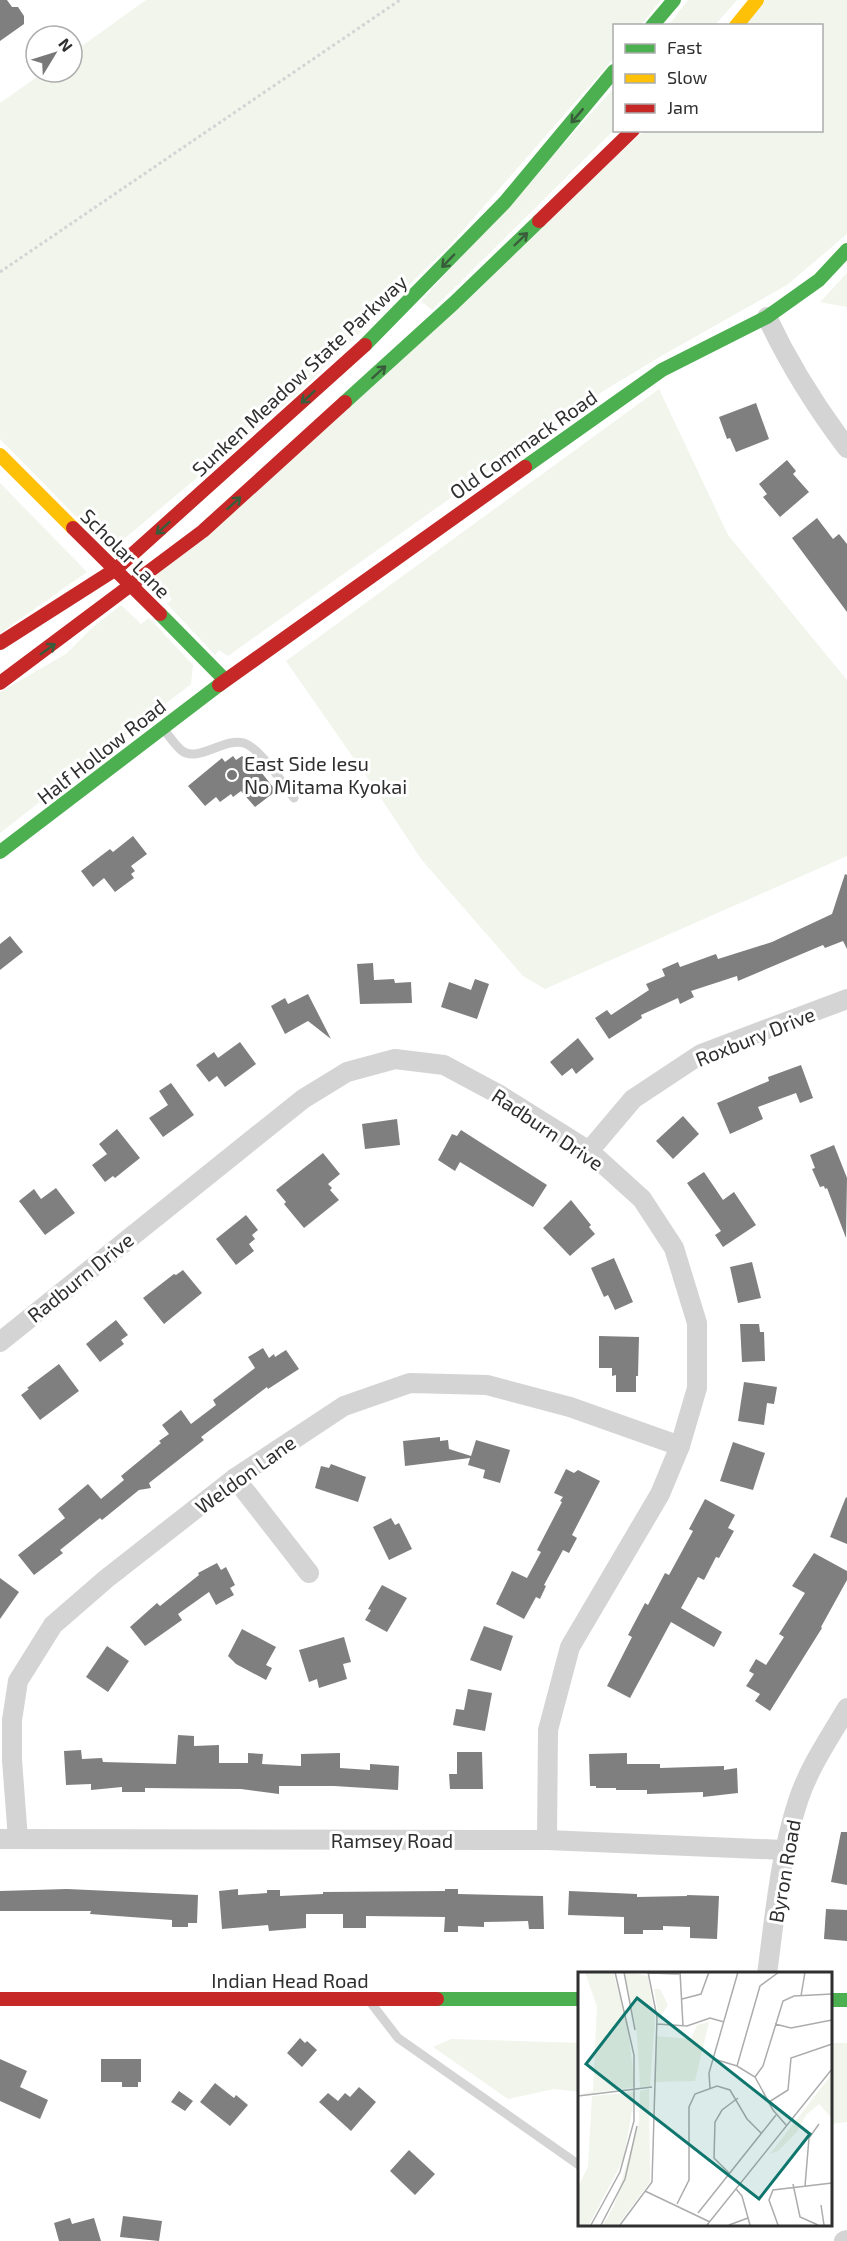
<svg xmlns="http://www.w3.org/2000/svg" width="847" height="2241" viewBox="0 0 847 2241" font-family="'Exo 2',sans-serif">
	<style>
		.green { fill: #f1f5ec }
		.building { fill: #7f7f7f }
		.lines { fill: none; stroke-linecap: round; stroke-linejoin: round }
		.path { stroke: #d4d4d4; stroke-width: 3; stroke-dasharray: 3 3; stroke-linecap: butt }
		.lane { stroke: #d4d4d4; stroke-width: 9 }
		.street { stroke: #d4d4d4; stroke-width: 20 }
		.fast { stroke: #4caf50; stroke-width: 14 }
		.slow { stroke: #ffc107; stroke-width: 14 }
		.jam { stroke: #c62828; stroke-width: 14 }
		.jam-bridge { stroke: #c62828; stroke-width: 14 }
		.oneway { stroke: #395c3b }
		.poi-dot { fill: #787878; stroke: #fff; stroke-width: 2 }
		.labels { text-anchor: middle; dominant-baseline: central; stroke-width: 6; stroke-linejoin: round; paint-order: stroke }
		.street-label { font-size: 20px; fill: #2f2f2f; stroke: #fff }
		.poi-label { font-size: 20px; fill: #2f2f2f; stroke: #fff; text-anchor: start }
		.inset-road { fill: none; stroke: #acacac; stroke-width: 1.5 }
		.view { fill: #0f766e; fill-opacity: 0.15; stroke: #0f766e; stroke-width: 3 }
		.inset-edge { fill: none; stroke: #2f2f2f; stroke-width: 3 }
	</style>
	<rect width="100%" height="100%" fill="#fff"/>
	<!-- green -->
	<g class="green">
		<polygon points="146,0 661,0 641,25 614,26 614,58 450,245 296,395 118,544 114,540 105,546 0,439 0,103 44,72 72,72 72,53"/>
		<polygon points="688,0 737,0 715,25 668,26"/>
		<polygon points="765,0 847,0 847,234 787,285 663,355 590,399 228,656 219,650 215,655 167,604 172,599 152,579 644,131 822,130 822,26 742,25"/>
		<polygon points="614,88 614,130 432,310 421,301"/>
		<polygon points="847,273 847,307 820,302"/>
		<polygon points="659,389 728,535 847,680 847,856 545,989 523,976 421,859 371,783 286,661"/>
		<polygon points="0,483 87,572 0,633"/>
		<polygon points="121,605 141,624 149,618 193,665 191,684 0,833 0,692 66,654 92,628"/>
		<polygon points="451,2039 580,2043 580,2092 554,2089 508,2099 433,2047"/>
		<polygon points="831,2043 847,2043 847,2122 831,2124"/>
	</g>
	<!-- building -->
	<g class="building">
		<polygon points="0,0 7,0 12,7 18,7 24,16 24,24 0,41"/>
		<polygon points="756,403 769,439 736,452 730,438 727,439 719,417"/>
		<polygon points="787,460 796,471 793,474 809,492 780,517 763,497 767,494 759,484"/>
		<polygon points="817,518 833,539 839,534 847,544 847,612 792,538"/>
		<polygon points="233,756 236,760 242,756 251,765 254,763 276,791 255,807 241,791 233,797 231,794 220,802 216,797 205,806 188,786 222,758 225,762"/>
		<polygon points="133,836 147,854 131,866 135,871 131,874 134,878 115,892 104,878 93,887 81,871 110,849 113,852"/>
		<polygon points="845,874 847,875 847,949 843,941 825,948 823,945 738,981 737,976 691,991 694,997 680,1004 678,998 641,1015 642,1018 609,1039 595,1018 607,1010 611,1015 649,990 646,984 665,976 662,969 678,962 680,967 716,954 718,959 772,942 832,914"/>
		<polygon points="10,936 23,952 0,970 0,944"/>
		<polygon points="373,963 374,980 394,979 395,983 411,982 412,1003 360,1004 357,964"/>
		<polygon points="475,979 489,984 477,1019 441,1007 449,982 471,990"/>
		<polygon points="308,994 331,1039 308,1021 285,1034 271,1006 285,998 288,1004"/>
		<polygon points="578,1038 594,1059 576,1074 572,1068 562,1076 550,1062"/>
		<polygon points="240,1042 256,1064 225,1087 217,1076 209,1082 196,1065 214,1052 218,1058"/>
		<polygon points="801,1065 813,1098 800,1103 796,1093 758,1107 763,1119 730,1134 717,1103 769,1081 768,1077"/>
		<polygon points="171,1083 194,1115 163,1137 149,1118 168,1105 159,1091"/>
		<polygon points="683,1116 699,1134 673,1159 656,1141"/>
		<polygon points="397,1119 400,1145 365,1149 362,1124"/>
		<polygon points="117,1129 140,1158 115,1178 113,1176 105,1182 92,1165 107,1154 99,1144"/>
		<polygon points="461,1130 547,1185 533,1207 460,1162 455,1171 438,1160 452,1134 457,1136"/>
		<polygon points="834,1145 847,1178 846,1238 827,1188 825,1189 824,1186 820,1187 812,1169 815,1168 810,1155"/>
		<polygon points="323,1153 340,1174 328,1184 332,1188 330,1190 339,1200 304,1228 284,1204 286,1202 276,1190"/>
		<polygon points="704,1172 723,1200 734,1192 756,1225 723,1247 715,1235 721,1231 687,1183"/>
		<polygon points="56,1188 75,1213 45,1235 19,1201 34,1189 41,1199"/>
		<polygon points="571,1200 591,1225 589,1227 595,1234 570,1256 543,1228"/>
		<polygon points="246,1215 258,1230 252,1235 255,1239 249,1244 254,1251 236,1265 216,1239"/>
		<polygon points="614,1258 633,1302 615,1310 608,1295 604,1297 591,1268"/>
		<polygon points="752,1262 761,1298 738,1303 730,1267"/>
		<polygon points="183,1270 202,1293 164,1324 143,1298 174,1274 176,1275"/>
		<polygon points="116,1320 128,1335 121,1340 124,1344 100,1362 86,1344"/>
		<polygon points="740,1324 759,1324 760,1332 764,1332 765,1361 742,1362"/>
		<polygon points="599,1336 639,1337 638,1376 636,1376 636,1392 616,1392 616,1375 612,1376 612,1368 599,1368"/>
		<polygon points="263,1348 269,1358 274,1354 275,1357 286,1350 299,1369 268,1389 267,1387 201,1437 204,1440 149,1483 151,1488 139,1490 102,1520 100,1518 60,1550 63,1553 34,1575 18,1555 65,1518 58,1509 88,1484 101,1499 124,1480 121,1476 161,1443 159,1441 169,1434 162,1425 181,1410 191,1424 216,1405 213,1400 255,1368 248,1357"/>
		<polygon points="59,1364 79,1391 40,1420 21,1395 29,1389 27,1388"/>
		<polygon points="744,1382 777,1387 774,1404 767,1403 764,1425 738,1421"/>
		<polygon points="440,1437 440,1441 448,1440 449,1449 471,1456 476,1440 510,1450 500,1483 483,1478 485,1470 468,1465 470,1458 405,1466 403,1441"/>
		<polygon points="733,1442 765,1453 753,1490 720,1481"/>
		<polygon points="331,1464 366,1477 358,1502 315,1488 321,1466 329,1468"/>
		<polygon points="566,1469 574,1473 578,1470 600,1481 572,1535 577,1538 569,1553 563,1550 544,1585 546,1586 540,1599 536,1597 524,1619 496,1604 512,1571 527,1578 541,1552 537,1550 562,1502 560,1501 563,1497 554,1493"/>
		<polygon points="846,1497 847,1498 847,1544 830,1537"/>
		<polygon points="705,1499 735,1515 728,1528 734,1531 719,1558 716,1557 704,1580 698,1577 681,1608 722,1632 714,1647 671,1622 630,1698 607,1686 632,1637 628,1635 645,1603 648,1605 665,1573 669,1575 693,1531 689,1529"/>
		<polygon points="391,1518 395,1525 399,1523 412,1549 389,1560 373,1527"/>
		<polygon points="814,1553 847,1571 847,1580 821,1627 822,1628 770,1711 755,1701 760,1694 746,1686 754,1674 749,1671 756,1659 766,1665 784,1637 779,1634 805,1593 792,1586"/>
		<polygon points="217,1563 221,1570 226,1567 235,1585 230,1588 234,1595 216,1605 209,1592 178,1614 182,1620 145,1646 130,1627 157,1603 160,1606 199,1575 198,1573"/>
		<polygon points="0,1578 19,1592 0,1619"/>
		<polygon points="382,1585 407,1598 387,1632 365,1620 371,1610 368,1609"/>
		<polygon points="484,1626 513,1636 501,1671 470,1660"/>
		<polygon points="242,1629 276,1647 266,1665 272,1668 266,1680 236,1664 228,1656"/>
		<polygon points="344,1637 351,1662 343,1664 347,1679 319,1688 317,1679 309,1682 299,1650"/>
		<polygon points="107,1646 129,1661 108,1692 86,1677"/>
		<polygon points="468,1689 492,1693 485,1731 453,1725 456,1709 464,1710"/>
		<polygon points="178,1735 194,1736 194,1746 219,1745 219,1763 248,1763 248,1753 263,1754 262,1764 301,1766 301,1754 340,1753 340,1768 370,1770 370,1764 399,1766 398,1790 334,1786 279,1786 279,1794 241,1789 145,1788 145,1792 122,1792 122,1787 91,1790 91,1784 66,1785 64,1751 81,1750 82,1759 102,1758 103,1762 176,1764"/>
		<polygon points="457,1752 482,1752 483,1789 450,1789 449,1774 457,1774"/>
		<polygon points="627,1753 627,1764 660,1764 660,1768 724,1766 724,1770 737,1768 738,1793 703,1797 703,1792 647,1794 647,1790 616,1790 616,1788 596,1788 596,1786 590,1786 589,1754"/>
		<polygon points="841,1832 847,1832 847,1885 831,1882"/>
		<polygon points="67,1889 198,1895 197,1923 188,1923 188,1927 172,1927 172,1920 90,1914 91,1911 0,1911 0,1891"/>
		<polygon points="238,1889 238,1895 267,1893 267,1890 280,1890 280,1896 323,1894 323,1892 445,1891 445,1889 458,1889 458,1894 543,1896 544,1929 529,1929 528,1921 484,1922 484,1927 458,1926 458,1932 444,1932 445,1917 366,1916 366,1928 343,1928 343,1914 306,1914 306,1928 269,1931 268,1925 222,1929 219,1891"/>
		<polygon points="569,1891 637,1894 637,1897 687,1896 687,1895 719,1896 717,1939 690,1938 690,1927 663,1926 663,1930 643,1930 643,1934 624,1934 624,1917 568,1915"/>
		<polygon points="826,1909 847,1910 847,1941 824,1939"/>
		<polygon points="300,2038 305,2043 307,2041 317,2050 302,2067 287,2053"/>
		<polygon points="0,2059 27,2071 20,2087 48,2100 40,2119 0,2101"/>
		<polygon points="101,2059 141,2059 141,2082 138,2082 138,2087 122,2087 122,2082 101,2082"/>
		<polygon points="215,2083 234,2098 236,2095 248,2105 230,2126 200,2102"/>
		<polygon points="359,2087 376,2102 351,2131 319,2102 328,2093 338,2101 345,2093 350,2097"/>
		<polygon points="179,2091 193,2101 185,2111 171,2102"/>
		<polygon points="409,2150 435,2174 415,2195 390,2171"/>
		<polygon points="123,2216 162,2221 159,2241 120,2237"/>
		<polygon points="70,2218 72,2224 94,2218 101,2241 59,2241 54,2223"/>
	</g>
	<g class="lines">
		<!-- path -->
		<polyline class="path" points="0,272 400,0"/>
		<!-- lane -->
		<g class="lane">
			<path d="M 163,729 C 169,735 174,744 181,750 C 197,764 224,737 244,743 C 260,748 283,784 294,798"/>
			<polyline points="371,2003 398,2038 579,2165"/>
		</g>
		<!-- street -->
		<g class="street">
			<path d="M 767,317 C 789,364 816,407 847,448"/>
			<polyline points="589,1151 633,1099 701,1054 847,999"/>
			<polyline points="0,1342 303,1099 347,1072 395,1059 444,1065 498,1094 589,1151 642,1199 674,1248 697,1323 697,1388 680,1446 660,1494 570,1647 548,1730 547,1840"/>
			<polyline points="235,1478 309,1573"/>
			<polyline points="0,1839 547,1840 784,1850"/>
			<polyline points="18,1839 12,1760 12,1720 18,1681 53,1625 106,1579 235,1478 344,1406 410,1383 487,1385 570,1407 680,1446"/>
			<path d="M 767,1974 C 775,1915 780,1854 799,1798 C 810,1766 830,1737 847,1708"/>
			<polyline points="844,2241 847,2240"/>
		</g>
		<!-- fast -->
		<g class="fast">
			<polyline points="652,26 674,0"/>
			<polyline points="365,345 505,202 614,71"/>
			<polyline points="345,402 454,303 539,221"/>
			<polyline points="525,467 662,370 767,317 819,280 847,250"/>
			<polyline points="160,614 225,680"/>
			<polyline points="0,852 219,685"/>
			<polyline points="437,1999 580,1999"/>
			<polyline points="830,2000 847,2000"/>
		</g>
		<!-- slow -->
		<g class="slow">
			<polyline points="736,26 757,0"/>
			<polyline points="0,455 73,528"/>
		</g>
		<!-- jam -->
		<g class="jam">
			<polyline points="539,221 633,130"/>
			<polyline points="0,643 116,569 365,345"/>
			<polyline points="0,683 203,531 345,402"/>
			<polyline points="219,685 525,467"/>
			<polyline points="0,1999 437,1999"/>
		</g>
		<!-- jam-bridge -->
		<polyline class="jam-bridge" points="73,528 160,614"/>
	</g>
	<!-- one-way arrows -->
	<defs><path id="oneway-shaft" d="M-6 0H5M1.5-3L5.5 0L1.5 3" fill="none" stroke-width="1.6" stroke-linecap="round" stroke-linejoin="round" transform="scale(1.5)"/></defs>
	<g class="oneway">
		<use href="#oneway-shaft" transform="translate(577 116) rotate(130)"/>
		<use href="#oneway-shaft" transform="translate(521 239) rotate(-44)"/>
		<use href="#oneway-shaft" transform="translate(448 261) rotate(134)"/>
		<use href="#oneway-shaft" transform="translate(379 372) rotate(-42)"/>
		<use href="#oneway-shaft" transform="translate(308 397) rotate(138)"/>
		<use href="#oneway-shaft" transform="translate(234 503) rotate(-42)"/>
		<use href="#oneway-shaft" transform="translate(163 528) rotate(138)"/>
		<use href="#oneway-shaft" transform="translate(48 649) rotate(-36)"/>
	</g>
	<!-- markers -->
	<circle class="poi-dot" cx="232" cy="775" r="6"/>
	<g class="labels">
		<!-- street labels -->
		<g class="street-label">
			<text transform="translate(299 375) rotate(-43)">Sunken Meadow State Parkway</text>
			<text transform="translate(523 444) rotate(-35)">Old Commack Road</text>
			<text transform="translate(126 553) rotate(45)">Scholar Lane</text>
			<text transform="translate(101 751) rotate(-38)">Half Hollow Road</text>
			<text transform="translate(755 1036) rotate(-22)">Roxbury Drive</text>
			<text transform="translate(548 1129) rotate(34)">Radburn Drive</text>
			<text transform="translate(80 1277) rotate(-39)">Radburn Drive</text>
			<text transform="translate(245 1474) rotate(-36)">Weldon Lane</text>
			<text x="392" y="1840">Ramsey Road</text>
			<text transform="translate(784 1871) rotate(-80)">Byron Road</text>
			<text x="290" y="1980">Indian Head Road</text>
		</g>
		<!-- poi labels -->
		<g class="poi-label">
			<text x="244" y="763">East Side Iesu<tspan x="244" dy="23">No Mitama Kyokai</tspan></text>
		</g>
	</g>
	<!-- overview -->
	<g transform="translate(578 1972)">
		<rect width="254" height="254" fill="#fff"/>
		<path d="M 7,0 L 35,0 L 49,48 L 57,115 L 0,123 L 15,119 L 19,35 ZM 47,0 L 70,4 L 77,48 L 72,114 L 62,115 L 59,63 ZM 76,17 L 82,17 L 90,33 L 81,47 ZM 131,50 L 117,109 L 76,110 L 78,64 L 113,67 L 119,53 ZM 253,103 L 253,145 L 241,132 L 228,143 L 219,160 L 200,179 L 192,182 ZM 71,117 L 72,210 L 40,253 L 25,253 L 36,234 L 61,151 L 62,119 ZM 57,120 L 46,186 L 11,253 L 0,253 L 0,215 L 10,195 L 14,124 Z" fill="#f1f5ec"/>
		<path class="inset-road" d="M 46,0 L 57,58M 102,0 L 105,54M 71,1 L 101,2M 223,24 L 227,0M 104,27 L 123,22 L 131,0M 0,32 L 0,82M 79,52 L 109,54 L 132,46 L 146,50M 197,52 L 213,56 L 254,48M 136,87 L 159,94 L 177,105 L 195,138 L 208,153M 159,94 L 182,14 L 201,0M 177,105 L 185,94 L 205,29 L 216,24 L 254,22M 132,116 L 131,101 L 160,0M 0,124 L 74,115M 191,130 L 210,118 L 213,86 L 254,72M 151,201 L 136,186 L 137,150 L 144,138 L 160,126M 215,212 L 222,245 L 240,253M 227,214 L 231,166 L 241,152M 158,217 L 164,224 L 172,253M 67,219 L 132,250M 99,232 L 111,208 L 111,135 L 117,122 L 139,114 L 152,118 L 169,147 L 183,161M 243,233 L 246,253M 120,241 L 198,143M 13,253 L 42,200 L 56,149 L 56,83 L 37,0M 23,253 L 47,207 L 59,154M 42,253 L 74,210 L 79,45 L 70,0M 129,253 L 254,97M 151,253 L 170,246M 200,253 L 191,228 L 195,218 L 254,211"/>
		<path class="view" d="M 59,26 L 232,162 L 181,227 L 8,92 Z"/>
		<rect width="254" height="254" class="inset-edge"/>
	</g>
	<!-- legend -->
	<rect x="613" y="24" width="210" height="108" fill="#ffffff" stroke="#acacac" stroke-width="1.5"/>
	<rect x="625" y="44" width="30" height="9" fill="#4caf50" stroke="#acacac" stroke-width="1.5"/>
	<text x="667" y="54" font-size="18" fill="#2f2f2f">Fast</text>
	<rect x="625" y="74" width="30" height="9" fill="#ffc107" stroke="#acacac" stroke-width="1.5"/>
	<text x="667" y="84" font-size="18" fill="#2f2f2f">Slow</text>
	<rect x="625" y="104" width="30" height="9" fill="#c62828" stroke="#acacac" stroke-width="1.5"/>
	<text x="667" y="114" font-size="18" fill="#2f2f2f">Jam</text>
	<!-- north arrow -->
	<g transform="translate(54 54) rotate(52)"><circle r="28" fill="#ffffff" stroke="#acacac" stroke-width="1.5"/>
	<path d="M0-4.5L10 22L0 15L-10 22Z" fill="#787878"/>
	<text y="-9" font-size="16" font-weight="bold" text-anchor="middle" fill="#2f2f2f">N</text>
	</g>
</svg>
